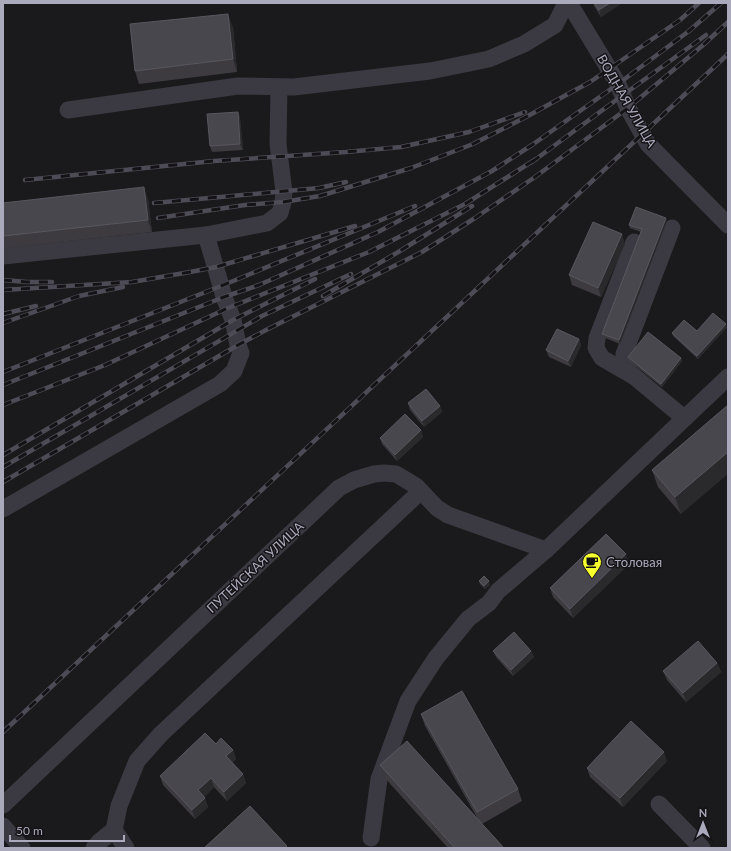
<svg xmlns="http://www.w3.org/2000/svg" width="731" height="851" viewBox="0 0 731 851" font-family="Lato,sans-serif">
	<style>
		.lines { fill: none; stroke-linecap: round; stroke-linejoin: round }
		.minor { stroke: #3b3941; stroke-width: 17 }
		.rail-casing { stroke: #4d4c56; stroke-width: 4.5 }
		.rail { stroke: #151316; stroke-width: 3; stroke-dasharray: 9; stroke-linecap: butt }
		.wall { fill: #3d3b40 }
		.shaded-wall { fill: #2a292c }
		.building { fill: #49474e; stroke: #58575f }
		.labels { text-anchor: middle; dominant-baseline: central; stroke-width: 3; stroke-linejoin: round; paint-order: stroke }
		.street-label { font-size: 13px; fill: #abaabc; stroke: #151316 }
		.poi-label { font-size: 13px; fill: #abaabc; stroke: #151316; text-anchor: start }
	</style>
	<rect width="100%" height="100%" fill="#1a191b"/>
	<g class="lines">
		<!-- minor -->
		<g class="minor">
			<polyline points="569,3 609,69 618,84 628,108 648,144 728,225"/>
			<polyline points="68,110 238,86 294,87 430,71 489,59 524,44 555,25 566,3"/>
			<polyline points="672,228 624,354 624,363 630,373 684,418"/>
			<polyline points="3,256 206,235 267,223 280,213 283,202 284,192 278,144 279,87"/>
			<polyline points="633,376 602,358 596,348 597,338 634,242"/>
			<polyline points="3,509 220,384 234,371 241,353 238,345 233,320 224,297 221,286 206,235"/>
			<polyline points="659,804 702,848"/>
			<polyline points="3,805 339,488 354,480 374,474 384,473 396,474 416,486 437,508 448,515 546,550"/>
			<polyline points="3,826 22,848"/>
			<polyline points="371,838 379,779 408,701 436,658 468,619 489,603 498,591 546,550 728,377"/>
			<polyline points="94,848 99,842 114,830"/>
			<polyline points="126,848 114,830 119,806 137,761 161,734 421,491"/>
		</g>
		<!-- rail casing -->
		<g class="rail-casing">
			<g id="rail">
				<polyline points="532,162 623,95 706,35"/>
				<polyline points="25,180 214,161 346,152 401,147 469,132 525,112"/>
				<polyline points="154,203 319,188 346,182"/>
				<polyline points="158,218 245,205 283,202 320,196 411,168 473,144 526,117 590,82 609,69 680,20 699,3"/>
				<polyline points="3,280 27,282 52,282"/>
				<polyline points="3,290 132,282 190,272 216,267 355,226"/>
				<polyline points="323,296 400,251 472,206"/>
				<polyline points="3,314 36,306"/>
				<polyline points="3,323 79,296 123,287"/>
				<polyline points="3,372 221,286 415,206"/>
				<polyline points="3,385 224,297 259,285 378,232 492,171 532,145 618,84 689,31 721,3"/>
				<polyline points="3,405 105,365 228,308 369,252 465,204 536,159"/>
				<polyline points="3,455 233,320 315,279"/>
				<polyline points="3,467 262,316 351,274"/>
				<polyline points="3,482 238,345 266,330 422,252 475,218 535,177 628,108 702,46 728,22"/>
				<polyline points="3,732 728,54"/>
			</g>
		</g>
		<!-- rail -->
		<use href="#rail" class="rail"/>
	</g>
	<!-- wall -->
	<g class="wall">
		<polygon points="593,3 622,3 601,17 594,6"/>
		<polygon points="233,27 237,72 139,84 135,71"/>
		<polygon points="238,112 240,118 243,150 212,152 210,146"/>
		<polygon points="148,199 152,232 3,248 3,203"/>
		<polygon points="667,221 620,344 603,337 602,334 641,232 630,228 629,225"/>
		<polygon points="625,244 601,297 572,285 569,275"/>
		<polygon points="727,327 698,359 673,336 672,333 697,331"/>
		<polygon points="579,339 581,345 571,367 549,357 546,350"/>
		<polygon points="628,357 681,358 682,361 662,387 629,361"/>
		<polygon points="408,403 440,406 442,412 424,427 410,410"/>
		<polygon points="728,405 681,514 658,487 652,470"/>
		<polygon points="421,430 423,437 397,461 382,444 380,438"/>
		<polygon points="629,564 573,618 553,597 550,588"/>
		<polygon points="479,581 490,585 485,589 480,584"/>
		<polygon points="493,651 531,651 534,657 513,676 496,657"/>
		<polygon points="717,663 721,672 686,702 667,680 663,671"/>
		<polygon points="421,714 518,789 522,801 482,824 504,848 448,848 384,777 380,765 479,821 425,726"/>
		<polygon points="216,744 233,750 236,759 232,763 243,774 246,783 227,801 214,787 204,797 208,807 195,819 163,785 160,776"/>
		<polygon points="667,761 623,807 590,777 587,768"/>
	</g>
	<!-- shaded-wall -->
	<g class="shaded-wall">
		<polygon points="610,3 622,3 601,17 599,10"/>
		<polygon points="228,14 233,27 237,72 233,59"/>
		<polygon points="238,112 240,118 243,150 240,144"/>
		<polygon points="144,187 148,199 152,232 148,220"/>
		<polygon points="666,218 667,221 620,344 619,340"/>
		<polygon points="622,234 625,244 601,297 598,288"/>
		<polygon points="726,324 727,327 698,359 697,356"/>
		<polygon points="579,339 581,345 571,367 568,361"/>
		<polygon points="681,358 682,361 662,387 661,384"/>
		<polygon points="440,406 442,412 424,427 422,421"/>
		<polygon points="421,430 423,437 397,461 395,455"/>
		<polygon points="728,452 728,474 681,514 675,497"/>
		<polygon points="626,554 629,564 573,618 570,609"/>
		<polygon points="489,581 490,585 485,589 484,586"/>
		<polygon points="531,651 534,657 513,676 511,670"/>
		<polygon points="717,663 721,672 686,702 683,693"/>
		<polygon points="233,750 236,759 229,766 226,756"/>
		<polygon points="664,752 667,761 623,807 620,798"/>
		<polygon points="243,774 246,783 227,801 224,792"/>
		<polygon points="211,778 214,787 201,800 198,790"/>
		<polygon points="205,798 208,807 195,819 192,810"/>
	</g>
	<!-- building -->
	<g class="building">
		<polygon points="594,3 610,3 599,10"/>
		<polygon points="228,14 233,59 135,71 130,24"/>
		<polygon points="238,112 240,144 210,146 207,114"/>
		<polygon points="144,187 148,220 3,236 3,203"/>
		<polygon points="636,207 666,218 619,340 602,334 642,229 629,225"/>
		<polygon points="593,222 622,234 598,288 569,275"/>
		<polygon points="713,313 726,324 697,356 672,333 684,320 697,331"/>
		<polygon points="557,329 579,339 568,361 546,350"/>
		<polygon points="648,332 681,358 661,384 628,357"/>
		<polygon points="426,389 440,406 422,421 408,403"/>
		<polygon points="728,405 728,452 675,497 652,470"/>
		<polygon points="405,414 421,430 395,455 380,438"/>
		<polygon points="606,534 626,554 570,609 550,588"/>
		<polygon points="484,576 489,581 484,586 479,581"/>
		<polygon points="514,632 531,651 511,670 493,651"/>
		<polygon points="698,641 717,663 683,693 663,671"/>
		<polygon points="462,691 518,789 477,812 421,714"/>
		<polygon points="631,721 664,752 620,798 587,768"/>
		<polygon points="205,733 216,744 221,738 233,750 226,756 243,774 224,792 211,778 198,790 205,798 192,810 160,776"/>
		<polygon points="407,741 504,848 455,848 380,765"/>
		<polygon points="250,806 287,846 285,848 204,848"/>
	</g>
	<!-- icons -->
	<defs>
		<g id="cafe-pin" transform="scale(1)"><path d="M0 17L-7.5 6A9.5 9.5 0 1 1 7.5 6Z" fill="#f6ff2d" stroke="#151316"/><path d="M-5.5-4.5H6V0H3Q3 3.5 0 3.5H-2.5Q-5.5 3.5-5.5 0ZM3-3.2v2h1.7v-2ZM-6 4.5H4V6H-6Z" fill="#111"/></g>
	</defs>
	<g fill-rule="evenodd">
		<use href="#cafe-pin" x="592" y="562"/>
	</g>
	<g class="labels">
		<!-- street labels -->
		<g class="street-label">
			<text transform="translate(627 101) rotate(60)">ВОДНАЯ УЛИЦА</text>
			<text transform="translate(255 567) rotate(-43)">ПУТЕЙСКАЯ УЛИЦА</text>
		</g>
		<!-- poi labels -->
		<g class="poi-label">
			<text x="606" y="562">Столовая</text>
		</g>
	</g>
	<!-- border -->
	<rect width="731" height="851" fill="none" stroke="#abaabc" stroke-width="8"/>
	<!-- north arrow -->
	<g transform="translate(703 823)" stroke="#151316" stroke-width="3" paint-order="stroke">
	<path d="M0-3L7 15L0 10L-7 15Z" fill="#abaabc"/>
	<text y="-6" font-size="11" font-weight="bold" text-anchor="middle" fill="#abaabc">N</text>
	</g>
	<!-- scale -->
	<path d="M10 835v6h114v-6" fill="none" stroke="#abaabc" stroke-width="2"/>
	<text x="16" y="835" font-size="12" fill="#abaabc" stroke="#151316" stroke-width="3" paint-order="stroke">50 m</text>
</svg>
